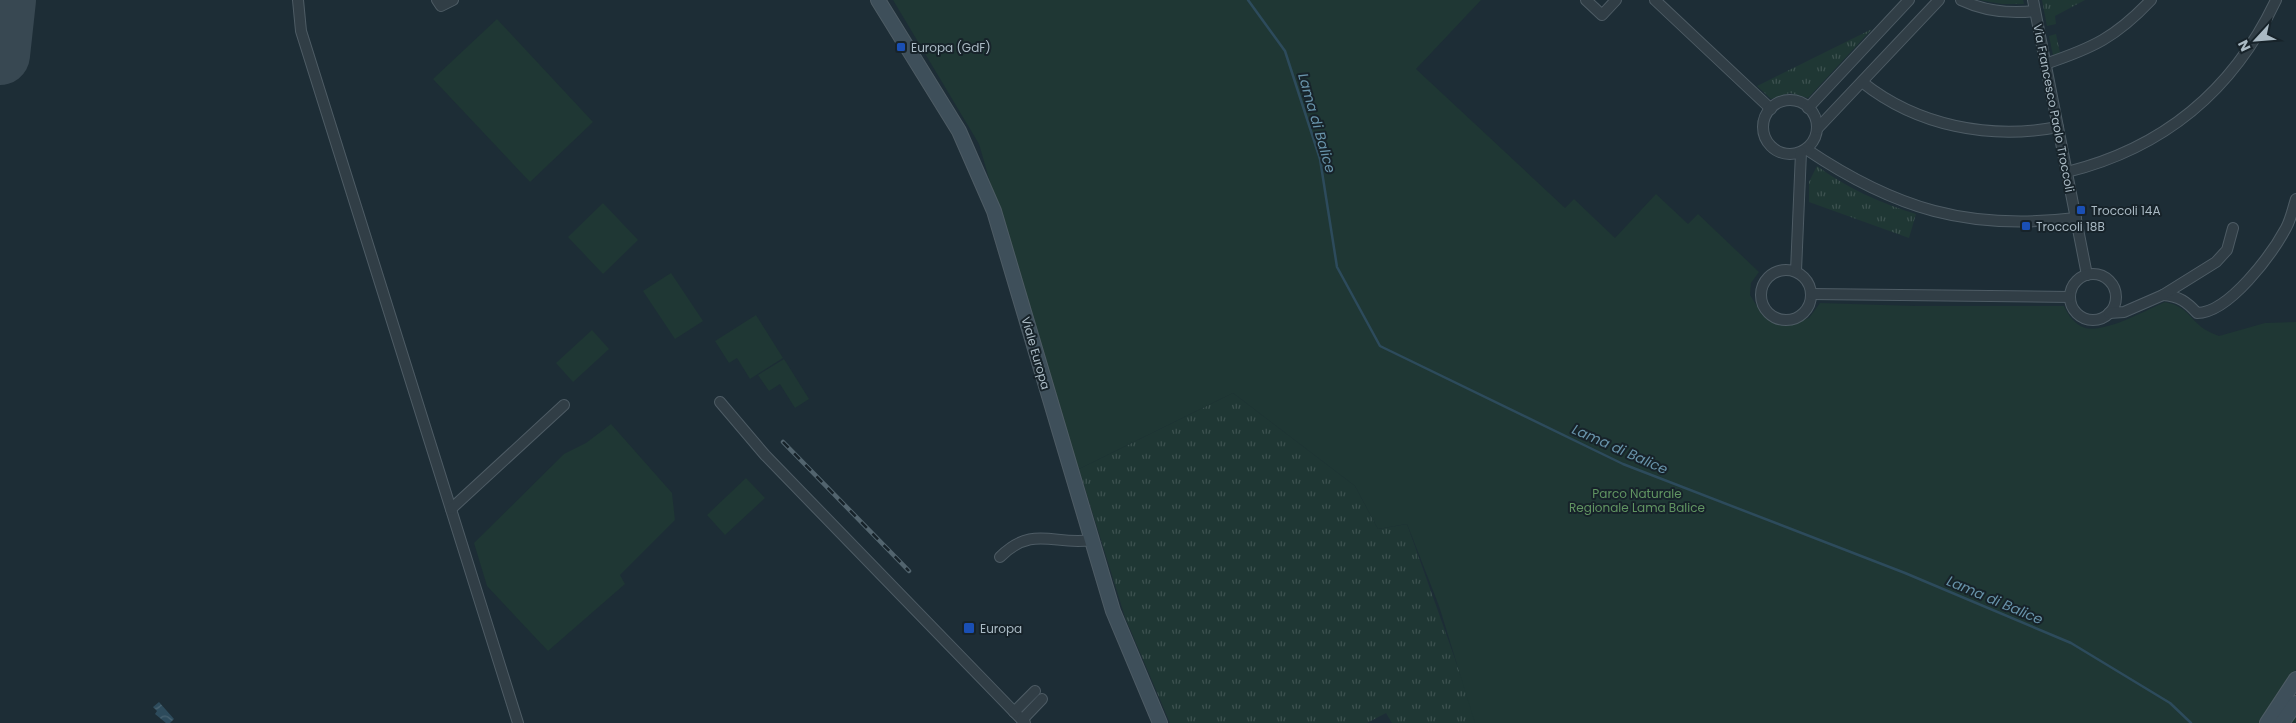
<svg xmlns="http://www.w3.org/2000/svg" width="2296" height="723" viewBox="0 0 2296 723" font-family="Poppins,sans-serif">
	<style>
		.grass { fill: url(#grass-tufts) }
		.park { fill: #1f3734 }
		.water { fill: url(#water-waves) }
		.lines { fill: none; stroke-linecap: round; stroke-linejoin: round }
		.stream { stroke: #2d4b5c; stroke-width: 2.5 }
		.runway { stroke: #384852; stroke-width: 60 }
		.street-casing { stroke: #4e5c65; stroke-width: 12 }
		.secondary-casing { stroke: #4e5c65; stroke-width: 16 }
		.street { stroke: #313e46; stroke-width: 10 }
		.secondary { stroke: #3e4f5a; stroke-width: 14 }
		.rail-casing { stroke: #52646e; stroke-width: 4.5 }
		.rail { stroke: #17232a; stroke-width: 2.5; stroke-dasharray: 8; stroke-linecap: butt }
		.transit-dot { fill: #1a4fb4; stroke: #17232a; stroke-width: 2 }
		.labels { text-anchor: middle; dominant-baseline: central; stroke-width: 4; stroke-linejoin: round; paint-order: stroke }
		.poi-label { font-size: 12px; fill: #aabac4; stroke: #17232a; text-anchor: start }
		.street-label { font-size: 12px; fill: #aabac4; stroke: #17232a }
		.park-label { font-size: 12px; fill: #619562; stroke: #17232a }
		.water-label { font-size: 14px; font-style: italic; fill: #6893aa; stroke: #17232a }
	</style>
	<defs>
		<pattern id="grass-tufts" width="24" height="20" patternUnits="userSpaceOnUse" patternTransform="scale(1.25)"><rect width="24" height="20" fill="#1f3734"/><path d="M3 7l-1-3M5 7V3M7 7l1-3M15 17l-1-3M17 17v-4M19 17l1-3" fill="none" stroke="#3d5250"/></pattern>
		<pattern id="water-waves" width="16" height="10" patternUnits="userSpaceOnUse" patternTransform="scale(1.25)"><rect width="16" height="10" fill="#2d4b5c"/><path d="M0 5q4-4 8 0t8 0" fill="none" stroke="#496372"/></pattern>
	</defs>
	<rect width="100%" height="100%" fill="#1d2d36"/>
	<!-- grass -->
	<g class="grass">
		<polygon points="1979,0 2023,0 2024,4 2002,4"/>
		<polygon points="2042,0 2085,0 2055,16 2056,24 2047,26"/>
		<polygon points="1872,29 1808,98 1790,93 1771,99 1757,86"/>
		<polygon points="2056,34 2060,53 2053,55 2049,36"/>
		<path d="M 1817,166 C 1847,188 1880,203 1916,214 L 1909,238 L 1809,202 L 1809,182 Z"/>
		<polygon points="1233,393 1355,486 1378,529 1407,524 1470,701 1476,723 1392,723 1386,713 1367,723 1170,723 1125,617 1079,469"/>
	</g>
	<!-- park -->
	<g class="park">
		<path d="M 893,0 L 1481,0 L 1416,69 L 1565,208 L 1574,199 L 1615,238 L 1656,194 L 1688,224 L 1698,214 L 1759,272 L 1751,283 L 1750,295 L 1764,317 L 1785,325 L 1809,318 L 1820,303 L 1915,306 L 2064,306 C 2068,315 2075,325 2085,328 C 2106,333 2146,310 2165,302 C 2188,307 2188,317 2204,329 C 2209,332 2214,334 2219,336 L 2265,323 L 2296,322 L 2296,669 L 2278,700 L 2296,710 L 2296,723 L 1475,723 L 1439,606 L 1407,524 L 1378,529 L 1355,486 L 1233,393 L 1079,469 L 1051,393 L 979,144 Z"/>
		<polygon points="497,19 593,122 530,182 433,79"/>
		<polygon points="603,203 638,240 603,274 568,237"/>
		<polygon points="671,273 703,321 675,339 643,291"/>
		<polygon points="756,315 783,358 750,379 737,358 729,363 715,341"/>
		<polygon points="592,330 609,349 573,382 556,363"/>
		<polygon points="784,359 809,399 795,408 780,384 769,391 758,375"/>
		<polygon points="611,424 672,493 675,520 620,575 625,584 548,651 487,586 474,543 564,454 586,443"/>
		<polygon points="746,478 765,498 725,535 707,515"/>
	</g>
	<!-- water -->
	<polygon class="water" points="159,702 174,719 170,723 166,723 155,714 157,711 153,707"/>
	<g class="lines">
		<!-- stream -->
		<polyline class="stream" points="1248,0 1285,51 1320,159 1337,267 1380,346 1623,464 1905,573 2071,643 2170,703 2191,723"/>
		<!-- runway -->
		<polyline class="runway" points="0,55 6,0"/>
		<!-- street casing -->
		<g class="street-casing">
			<g id="street">
				<polyline points="298,0 301,31 518,723"/>
				<polyline points="437,0 441,6 453,0"/>
				<polyline points="1586,0 1602,15 1616,0"/>
				<polyline points="1655,0 1771,109"/>
				<path d="M 1961,0 C 1984,11 2009,14 2035,11"/>
				<polyline points="2033,0 2087,275"/>
				<path d="M 2045,64 C 2093,48 2116,37 2151,0"/>
				<path d="M 1862,82 C 1917,126 1990,140 2058,127"/>
				<circle cx="1790" cy="127" r="27"/>
				<polyline points="1808,108 1909,0"/>
				<polyline points="1817,129 1939,0"/>
				<path d="M 1806,149 C 1895,209 1968,231 2076,218"/>
				<path d="M 2067,172 C 2164,148 2233,91 2276,0"/>
				<circle cx="1786" cy="295" r="25"/>
				<polyline points="1796,271 1801,152"/>
				<circle cx="2093" cy="297" r="23"/>
				<polyline points="1811,294 2070,297"/>
				<path d="M 2163,295 C 2179,296 2187,302 2197,313 C 2229,313 2272,254 2286,228 C 2291,219 2293,208 2296,199"/>
				<polyline points="2109,313 2124,312 2163,295 2216,262 2227,250 2233,228"/>
				<polyline points="720,402 765,455 1025,723"/>
				<polyline points="451,509 564,405"/>
				<path d="M 1000,557 C 1033,524 1055,546 1091,540"/>
				<polyline points="1014,712 1035,691"/>
				<polyline points="1022,720 1042,699"/>
			</g>
		</g>
		<!-- secondary casing -->
		<g class="secondary-casing">
			<g id="secondary">
				<polyline points="878,0 959,131 994,211 1113,611 1160,723"/>
				<polyline points="2267,723 2296,679"/>
				<polyline points="2282,723 2296,703"/>
			</g>
		</g>
		<!-- street -->
		<use href="#street" class="street"/>
		<!-- secondary -->
		<use href="#secondary" class="secondary"/>
		<!-- rail casing -->
		<g class="rail-casing">
			<polyline id="rail" points="783,442 909,571"/>
		</g>
		<!-- rail -->
		<use href="#rail" class="rail"/>
	</g>
	<!-- markers -->
	<g class="transit-dot">
		<rect x="896" y="42" width="10" height="10" rx="2.5"/>
		<rect x="2076" y="205" width="10" height="10" rx="2.5"/>
		<rect x="2021" y="221" width="10" height="10" rx="2.5"/>
		<rect x="963" y="622" width="12" height="12" rx="2.5"/>
	</g>
	<g class="labels">
		<!-- poi labels -->
		<g class="poi-label">
			<text x="911" y="47">Europa (GdF)</text>
			<text x="2091" y="210">Troccoli 14A</text>
			<text x="2036" y="226">Troccoli 18B</text>
			<text x="980" y="628">Europa</text>
		</g>
		<!-- street labels -->
		<g class="street-label">
			<text transform="translate(2054 108) rotate(79)">Via Francesco Paolo Troccoli</text>
			<text transform="translate(1036 353) rotate(74)">Viale Europa</text>
		</g>
		<!-- park labels -->
		<g class="park-label">
			<text x="1637" y="493">Parco Naturale<tspan x="1637" dy="14">Regionale Lama Balice</tspan></text>
		</g>
		<!-- water labels -->
		<g class="water-label">
			<text transform="translate(1317 123) rotate(74)">Lama di Balice</text>
			<text transform="translate(1620 449) rotate(24)">Lama di Balice</text>
			<text transform="translate(1995 600) rotate(23)">Lama di Balice</text>
		</g>
	</g>
	<!-- north arrow -->
	<g transform="translate(2256 40) rotate(244)" stroke="#17232a" stroke-width="4" paint-order="stroke">
	<path d="M0-4L9 19L0 12L-9 19Z" fill="#aabac4"/>
	<text y="-8" font-size="14" font-weight="bold" text-anchor="middle" fill="#aabac4">N</text>
	</g>
</svg>
